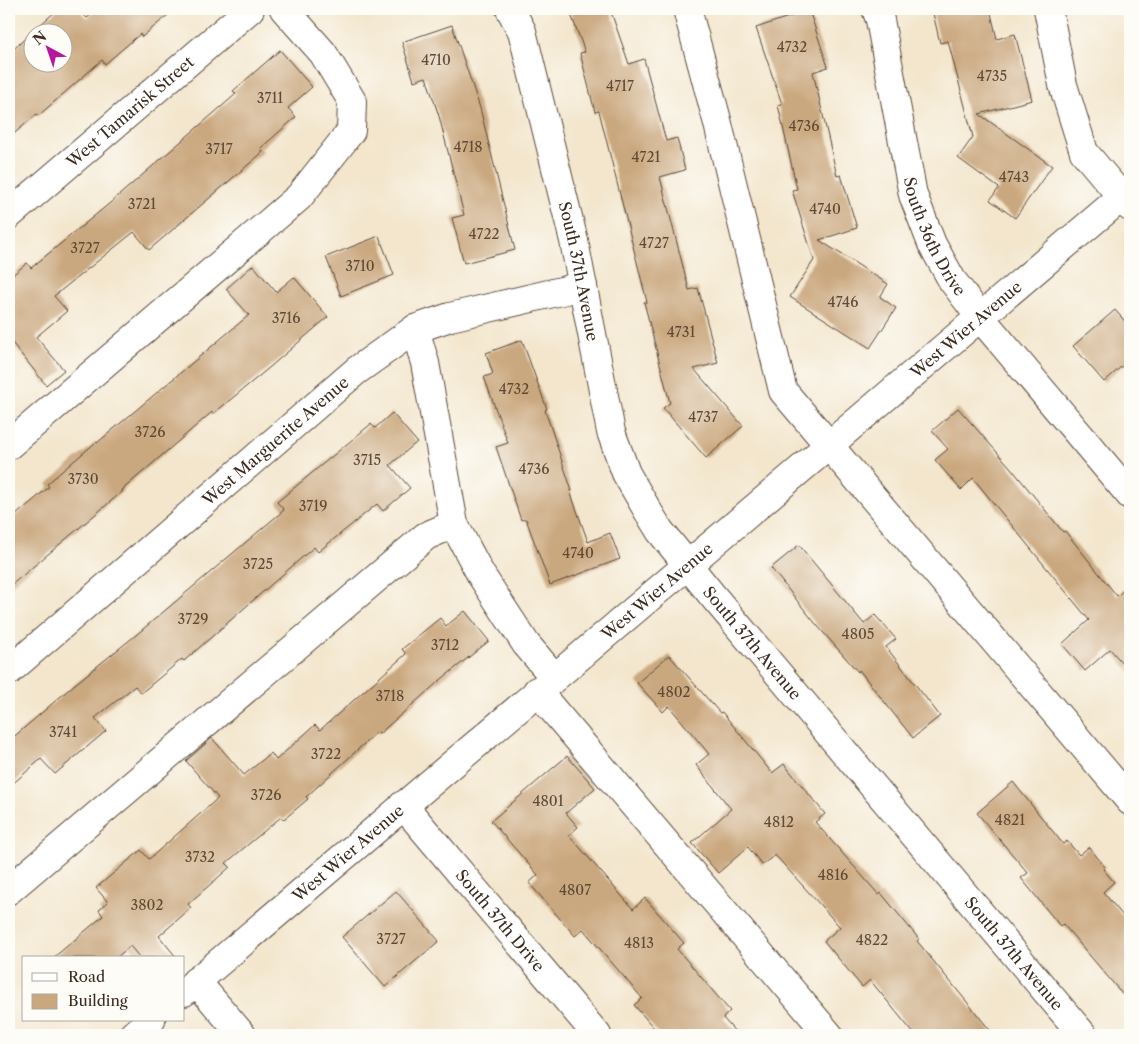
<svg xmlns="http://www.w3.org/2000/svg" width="1139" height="1044" viewBox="0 0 1139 1044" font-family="'Libre Caslon Text',serif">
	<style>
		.building { fill: #caa87f; fill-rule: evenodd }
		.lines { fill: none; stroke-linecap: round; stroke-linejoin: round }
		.minor-casing { stroke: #574638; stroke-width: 30 }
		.minor { stroke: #fff; stroke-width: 28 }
		.labels { text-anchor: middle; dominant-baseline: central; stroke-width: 4; stroke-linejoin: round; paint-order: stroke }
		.number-label { font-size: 14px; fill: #5f4a36 }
		.street-label { font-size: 16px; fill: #3b2a1e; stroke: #fdfcf7 }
	</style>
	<rect width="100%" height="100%" fill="#fdfcf7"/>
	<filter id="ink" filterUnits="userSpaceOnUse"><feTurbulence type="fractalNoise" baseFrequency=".02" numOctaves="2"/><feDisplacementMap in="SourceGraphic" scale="10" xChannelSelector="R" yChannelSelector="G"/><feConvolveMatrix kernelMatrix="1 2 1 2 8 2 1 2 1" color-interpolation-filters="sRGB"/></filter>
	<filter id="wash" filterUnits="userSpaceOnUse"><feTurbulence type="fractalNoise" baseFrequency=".0096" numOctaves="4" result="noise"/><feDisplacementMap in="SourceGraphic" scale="20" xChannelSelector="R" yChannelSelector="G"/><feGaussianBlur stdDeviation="1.12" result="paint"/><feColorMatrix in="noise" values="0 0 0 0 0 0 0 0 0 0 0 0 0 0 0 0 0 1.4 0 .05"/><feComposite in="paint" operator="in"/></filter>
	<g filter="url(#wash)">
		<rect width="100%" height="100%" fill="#f3e6cd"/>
		<g id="blocks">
			<!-- building -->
			<g class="building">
				<path d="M 58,9 L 78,9 L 87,18 L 98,9 L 175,9 L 142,37 L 140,34 L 105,64 L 102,60 L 38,116 L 37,114 L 9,138 L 9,53 ZM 32,32 L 62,32 L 62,62 L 32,62 Z"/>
				<polygon points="569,9 610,9 629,64 644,59 666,141 677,138 685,170 660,177 689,290 698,288 718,363 694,369 743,426 706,458 663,408 670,403 644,302 647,302 599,111 595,112 580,53 585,52"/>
				<polygon points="932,9 990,9 997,39 1015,34 1032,100 979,114 1052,166 1015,218 990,200 999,188 958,158 973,137 948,41 940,43"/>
				<polygon points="809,10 828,67 813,72 837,176 841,175 857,228 819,240 888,284 880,297 896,308 870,348 790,297 814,260 792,190 797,189 778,105 782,104 756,28"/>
				<polygon points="452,25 480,108 515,250 464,263 452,218 464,215 439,116 426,77 414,81 402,42"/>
				<polygon points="280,50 312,87 288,108 296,117 261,148 263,152 149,250 134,232 54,296 67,311 36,337 64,370 46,385 9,339 9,278 27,263 31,268 110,203 236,94 233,91"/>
				<polygon points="379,236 394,275 341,296 326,257"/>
				<polygon points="253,265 276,292 294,277 328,317 270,367 213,414 212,412 122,490 123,491 9,587 9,521 49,487 47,484 96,442 97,443 249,315 226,289"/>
				<polygon points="1115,310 1130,327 1130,359 1104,382 1073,346"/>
				<polygon points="522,340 547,409 545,410 572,491 570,491 588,542 610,533 620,559 550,585 526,519 521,520 496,447 508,443 484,377 493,374 486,353"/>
				<polygon points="958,408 1011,468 1063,532 1065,531 1117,596 1130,584 1130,672 1110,649 1085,671 1062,644 1089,620 973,478 961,490 935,460 948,449 932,431"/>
				<polygon points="392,413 417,442 390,465 410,488 383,511 377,504 318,552 314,547 184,661 182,659 141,693 135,686 95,718 106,731 55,774 41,759 9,787 9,741 75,684 136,635 284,510 277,502 371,424 375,428"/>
				<polygon points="799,545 864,624 875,615 896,639 886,647 940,716 913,738 859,670 858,672 815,623 771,568"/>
				<polygon points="465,611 489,641 438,682 379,734 377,732 306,797 308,799 283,820 281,817 226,863 230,867 188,904 191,908 159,936 177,958 140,958 130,946 116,958 53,958 103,916 99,910 108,902 96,888 141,850 149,859 218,798 186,761 212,738 244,775 271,753 276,760 315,725 320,730 406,654 402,649 440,618 446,626"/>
				<polygon points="669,655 720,713 722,712 772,773 784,764 825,814 815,822 879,895 881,893 919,939 917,941 994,1035 915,1035 870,980 862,987 824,941 840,927 775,855 762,865 748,847 718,873 692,843 731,809 696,765 709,754 669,706 663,712 637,683"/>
				<polygon points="567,756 595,788 566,813 578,827 569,835 633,909 645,898 684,943 677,949 730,1011 723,1018 738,1035 660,1035 634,1005 642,998 583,929 575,936 529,883 538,875 491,821"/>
				<polygon points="1013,782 1063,844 1067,841 1079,855 1089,847 1105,867 1103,869 1114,882 1103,892 1130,924 1130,1003 1063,924 1060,926 1021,878 1028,873 977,813"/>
				<polygon points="396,891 439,941 385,987 342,937"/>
			</g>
		</g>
	</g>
	<g filter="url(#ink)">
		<use href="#blocks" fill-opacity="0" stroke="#574638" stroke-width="1"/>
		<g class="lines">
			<!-- minor casing -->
			<g class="minor-casing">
				<g id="minor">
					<path id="s1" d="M 510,9 L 522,31 L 574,241 L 611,432 L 626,473 L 649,513 L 660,531 L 712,595 L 1083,1035"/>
					<polyline points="687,9 717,120 783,391 1130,801"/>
					<path id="s2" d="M 876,9 L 880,20 L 913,195 L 932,244 L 952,280 L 980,317 L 1130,495"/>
					<polyline points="1048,9 1063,85 1084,152 1130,207"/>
					<path id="s3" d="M 9,215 L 250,9"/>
					<polyline points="415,329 425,363 454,524 481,575 526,644 554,677"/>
					<polyline points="9,445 299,197 351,131 352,101 323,53 284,9"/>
					<path id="s4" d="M 9,671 L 356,371 L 415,329 L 450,317 L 583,286"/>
					<polyline points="537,691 829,1035"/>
					<path id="s5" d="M 403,805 L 597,1035"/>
					<polyline points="9,890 426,536 454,524"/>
					<polyline points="196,981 242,1035"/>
					<path id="s6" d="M 184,992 L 1130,190"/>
					<polyline points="133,1035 151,1020"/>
				</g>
			</g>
			<!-- minor -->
			<use href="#minor" class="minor"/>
		</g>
	</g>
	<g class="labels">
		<!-- number labels -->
		<g class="number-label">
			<text x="792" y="47">4732</text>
			<text x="436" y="60">4710</text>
			<text x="992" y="76">4735</text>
			<text x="620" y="86">4717</text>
			<text x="270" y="98">3711</text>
			<text x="804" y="126">4736</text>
			<text x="468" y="147">4718</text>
			<text x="219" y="149">3717</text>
			<text x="646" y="157">4721</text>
			<text x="1014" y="177">4743</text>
			<text x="142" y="204">3721</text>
			<text x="825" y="209">4740</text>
			<text x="484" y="234">4722</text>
			<text x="654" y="243">4727</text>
			<text x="85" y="248">3727</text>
			<text x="360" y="266">3710</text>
			<text x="843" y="302">4746</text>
			<text x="286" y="318">3716</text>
			<text x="681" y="332">4731</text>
			<text x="514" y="389">4732</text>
			<text x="703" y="417">4737</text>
			<text x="150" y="432">3726</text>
			<text x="367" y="460">3715</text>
			<text x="534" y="469">4736</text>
			<text x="83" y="479">3730</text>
			<text x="313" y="506">3719</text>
			<text x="578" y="553">4740</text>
			<text x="258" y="564">3725</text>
			<text x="193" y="619">3729</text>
			<text x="858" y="634">4805</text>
			<text x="445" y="645">3712</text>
			<text x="674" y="692">4802</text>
			<text x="390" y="696">3718</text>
			<text x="63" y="732">3741</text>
			<text x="326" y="754">3722</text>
			<text x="266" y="795">3726</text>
			<text x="548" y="801">4801</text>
			<text x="1010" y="820">4821</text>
			<text x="779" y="822">4812</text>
			<text x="200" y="857">3732</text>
			<text x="833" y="875">4816</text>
			<text x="575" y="890">4807</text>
			<text x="147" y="905">3802</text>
			<text x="391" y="939">3727</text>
			<text x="872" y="940">4822</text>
			<text x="639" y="943">4813</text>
		</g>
		<!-- street labels -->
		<g class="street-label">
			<text stroke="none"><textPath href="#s3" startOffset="159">West Tamarisk Street</textPath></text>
			<text stroke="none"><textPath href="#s2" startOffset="236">South 36th Drive</textPath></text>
			<text stroke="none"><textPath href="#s1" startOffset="272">South 37th Avenue</textPath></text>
			<text stroke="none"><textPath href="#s6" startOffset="1025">West Wier Avenue</textPath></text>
			<text stroke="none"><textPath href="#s4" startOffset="352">West Marguerite Avenue</textPath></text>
			<text stroke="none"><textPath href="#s6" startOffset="620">West Wier Avenue</textPath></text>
			<text stroke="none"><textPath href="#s1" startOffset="692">South 37th Avenue</textPath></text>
			<text stroke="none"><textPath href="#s6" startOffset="215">West Wier Avenue</textPath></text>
			<text stroke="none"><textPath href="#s5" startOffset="151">South 37th Drive</textPath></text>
			<text stroke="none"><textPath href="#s1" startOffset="1098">South 37th Avenue</textPath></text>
		</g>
	</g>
	<!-- margin -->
	<rect width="1139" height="1044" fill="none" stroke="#fdfcf7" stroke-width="30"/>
	<!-- legend -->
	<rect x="22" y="956" width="162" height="65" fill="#fdfcf7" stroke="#afa8a0"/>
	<rect x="32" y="973" width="25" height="8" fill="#ffffff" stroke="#afa8a0"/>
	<text x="68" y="982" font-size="15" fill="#3b2a1e">Road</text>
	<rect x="32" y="994" width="25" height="15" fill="#caa87f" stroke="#afa8a0"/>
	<text x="68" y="1006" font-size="15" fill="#3b2a1e">Building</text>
	<!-- north arrow -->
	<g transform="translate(48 48) rotate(320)"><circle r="24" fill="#fdfcf7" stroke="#afa8a0"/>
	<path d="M0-4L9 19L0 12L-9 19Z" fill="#b5179e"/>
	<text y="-8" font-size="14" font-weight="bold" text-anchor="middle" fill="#3b2a1e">N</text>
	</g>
</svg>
